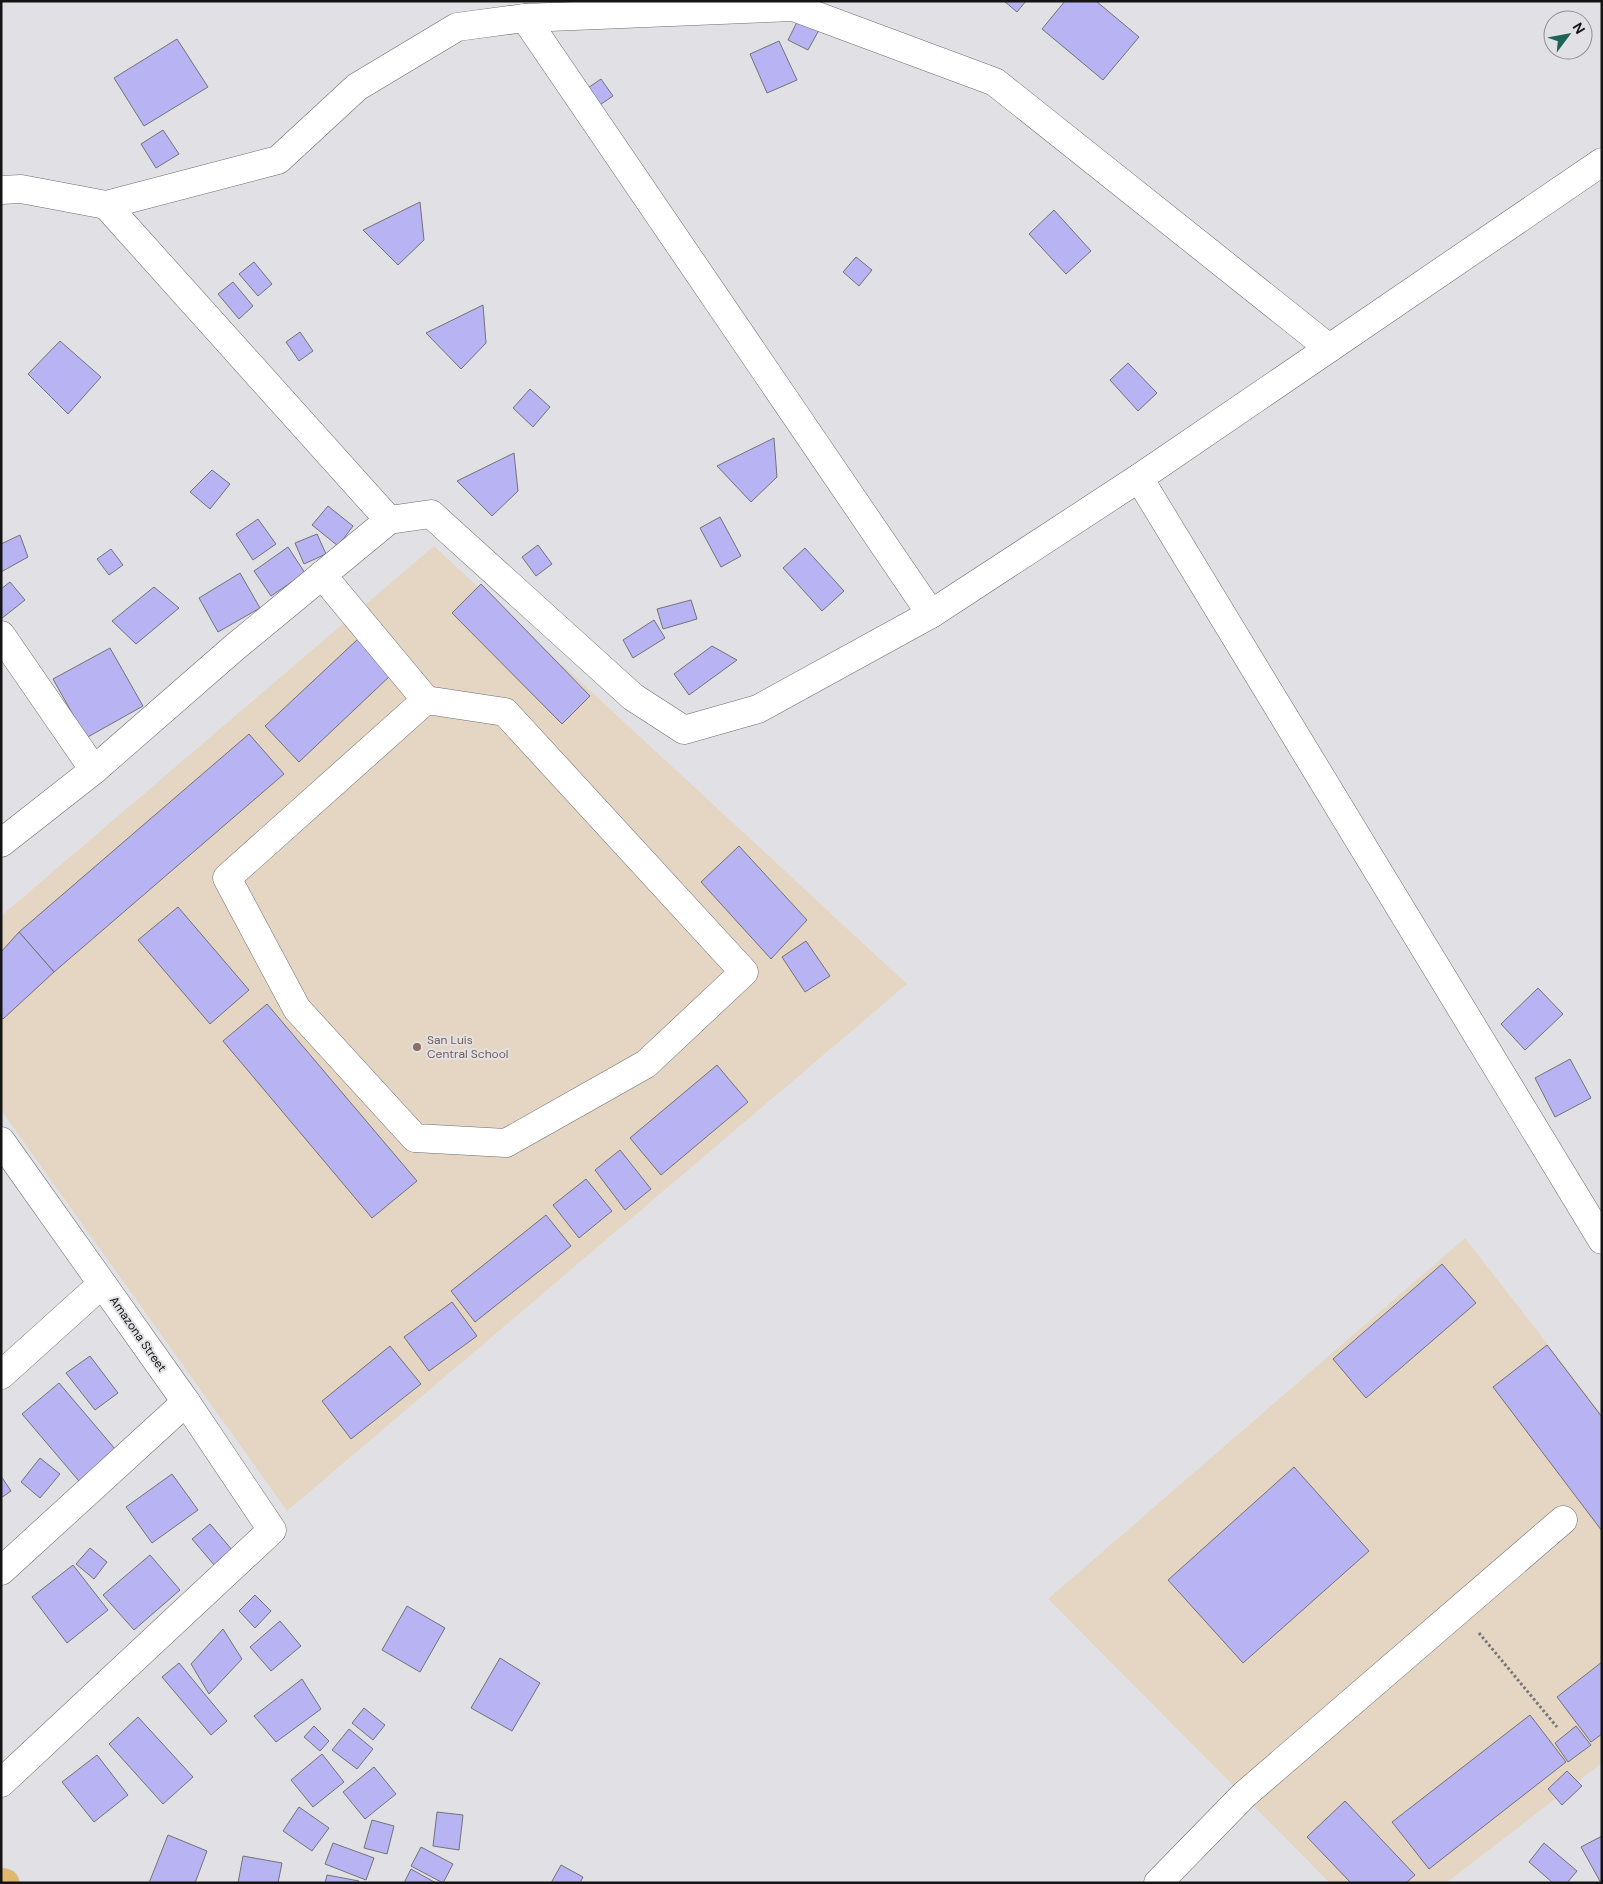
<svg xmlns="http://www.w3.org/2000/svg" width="1603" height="1884" viewBox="0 0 1603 1884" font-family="'DM Sans',sans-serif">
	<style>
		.education { fill: #e4d6c3 }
		.building { fill: #b8b3f2; stroke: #737377 }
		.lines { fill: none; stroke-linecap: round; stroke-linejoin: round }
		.minor-casing { stroke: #6d6d71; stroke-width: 29 }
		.major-casing { stroke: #bdbdbd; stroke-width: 29 }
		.path { stroke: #767678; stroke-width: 3; stroke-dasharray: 2.5 2.5; stroke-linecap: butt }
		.minor { stroke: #fff; stroke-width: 28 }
		.major { stroke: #e2b86e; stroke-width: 28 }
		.education-dot { fill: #8d6e63; stroke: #e1e1e5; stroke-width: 2 }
		.labels { text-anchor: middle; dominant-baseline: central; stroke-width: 4; stroke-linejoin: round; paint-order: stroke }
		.education-label { font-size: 12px; fill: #785e54; stroke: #e1e1e5; text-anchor: start }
		.street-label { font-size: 12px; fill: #141415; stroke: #e1e1e5 }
	</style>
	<rect width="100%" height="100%" fill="#e1e1e5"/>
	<!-- education -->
	<g class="education">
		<polygon points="434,546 907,984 287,1511 1,1110 1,916"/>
		<polygon points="1465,1238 1602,1414 1602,1763 1446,1883 1330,1883 1048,1599"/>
	</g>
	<!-- building -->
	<g class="building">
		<polygon points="1004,1 1026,1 1017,12"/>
		<polygon points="1065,1 1096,1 1139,37 1103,80 1042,29"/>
		<polygon points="798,20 819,30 808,50 788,40"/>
		<polygon points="177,39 208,87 144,126 114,78"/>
		<polygon points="779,41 797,80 767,93 750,54"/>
		<polygon points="601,79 613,96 591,111 579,94"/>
		<polygon points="163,130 179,154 156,168 141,144"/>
		<polygon points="420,202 424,240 398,265 363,230"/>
		<polygon points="1054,210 1091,251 1066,274 1029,234"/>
		<polygon points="856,257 872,270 859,286 843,272"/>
		<polygon points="254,262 272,284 258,296 239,274"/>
		<polygon points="233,282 253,306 239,319 218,294"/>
		<polygon points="483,305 486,343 461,369 426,333"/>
		<polygon points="300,332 313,351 299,361 286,342"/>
		<polygon points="60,341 101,377 68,414 28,374"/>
		<polygon points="1128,363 1157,393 1138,411 1110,380"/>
		<polygon points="530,389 550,407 533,427 513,408"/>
		<polygon points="774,438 777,477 751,502 717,466"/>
		<polygon points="514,453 518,491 492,516 457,481"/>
		<polygon points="212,470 230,484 210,509 190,492"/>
		<polygon points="328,506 353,526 338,546 312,525"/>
		<polygon points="720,517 741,556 721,567 700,528"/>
		<polygon points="258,519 276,544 253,560 236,534"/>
		<polygon points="317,534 326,554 304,564 295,543"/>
		<polygon points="20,535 28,557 1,572 1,544"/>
		<polygon points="538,545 552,564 536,576 522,557"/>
		<polygon points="288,547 305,573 271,596 254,571"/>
		<polygon points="805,548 844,591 822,611 783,568"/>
		<polygon points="111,549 123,565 109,575 97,559"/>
		<polygon points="240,573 260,608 218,632 199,598"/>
		<polygon points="10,582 25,600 1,619 1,589"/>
		<polygon points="481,584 590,696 562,724 452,613"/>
		<polygon points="154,587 179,608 136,644 112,621"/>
		<polygon points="691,600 697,619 663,629 657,609"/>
		<polygon points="654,620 665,638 633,658 623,640"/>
		<polygon points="358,639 391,675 299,762 265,726"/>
		<polygon points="712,646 737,660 689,695 674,674"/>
		<polygon points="110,648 143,706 86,738 53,679"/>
		<polygon points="249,734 284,774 54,972 19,932"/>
		<polygon points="739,846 807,920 771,959 701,882"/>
		<polygon points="178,907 249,990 210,1024 138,940"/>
		<polygon points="19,932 54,972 3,1019 1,1017 1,952"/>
		<polygon points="806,941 830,976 805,992 782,957"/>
		<polygon points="1538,988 1563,1014 1525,1050 1501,1024"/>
		<polygon points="267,1004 417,1181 372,1218 223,1041"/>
		<polygon points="1570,1059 1591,1098 1555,1117 1535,1078"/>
		<polygon points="717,1065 748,1102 661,1175 630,1138"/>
		<polygon points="620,1150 651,1189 625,1210 595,1170"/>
		<polygon points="586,1179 612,1211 579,1238 553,1205"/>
		<polygon points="546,1215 571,1246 475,1322 451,1291"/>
		<polygon points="1442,1264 1476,1303 1366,1398 1333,1359"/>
		<polygon points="452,1302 477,1336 429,1371 404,1337"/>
		<polygon points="1547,1345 1602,1417 1602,1531 1493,1387"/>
		<polygon points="390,1346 421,1384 351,1439 322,1401"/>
		<polygon points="90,1356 118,1393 95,1410 66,1373"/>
		<polygon points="59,1383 121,1456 84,1487 22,1414"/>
		<polygon points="40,1458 60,1474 40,1498 21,1482"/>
		<polygon points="1294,1467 1369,1551 1243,1663 1168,1580"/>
		<polygon points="172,1474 198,1510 152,1543 126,1507"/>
		<polygon points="1,1476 11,1491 1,1498"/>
		<polygon points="210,1524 233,1551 215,1566 192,1539"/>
		<polygon points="90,1548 107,1562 94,1579 76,1564"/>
		<polygon points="150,1555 180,1590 134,1630 103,1595"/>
		<polygon points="73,1565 108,1610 67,1643 32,1597"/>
		<polygon points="255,1595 271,1611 255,1628 239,1611"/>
		<polygon points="407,1606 445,1628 420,1672 382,1650"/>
		<polygon points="280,1621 301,1646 271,1671 250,1647"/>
		<polygon points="223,1629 242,1659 209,1694 191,1664"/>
		<polygon points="500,1658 540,1683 512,1731 471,1708"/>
		<polygon points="1602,1662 1602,1734 1591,1742 1557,1697"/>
		<polygon points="179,1663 227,1721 211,1735 162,1677"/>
		<polygon points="302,1679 321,1709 276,1742 254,1716"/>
		<polygon points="364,1708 385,1725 373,1740 352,1723"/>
		<polygon points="1530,1715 1566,1762 1429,1869 1392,1822"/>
		<polygon points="138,1717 193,1777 163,1804 109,1744"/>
		<polygon points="314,1726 329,1741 320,1751 304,1737"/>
		<polygon points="1576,1726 1591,1745 1568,1762 1555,1743"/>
		<polygon points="349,1729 373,1749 357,1769 332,1750"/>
		<polygon points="322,1754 344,1782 313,1807 291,1780"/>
		<polygon points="97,1755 128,1795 94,1822 62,1782"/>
		<polygon points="374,1767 396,1794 365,1819 343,1792"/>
		<polygon points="1567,1771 1582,1786 1562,1805 1548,1789"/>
		<polygon points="1345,1801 1415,1875 1406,1883 1351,1883 1307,1837"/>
		<polygon points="299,1807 329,1828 312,1851 283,1831"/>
		<polygon points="437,1812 463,1815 459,1850 433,1846"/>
		<polygon points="372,1820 394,1826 387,1854 364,1848"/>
		<polygon points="168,1835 207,1851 195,1883 149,1883"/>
		<polygon points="1602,1836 1602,1883 1601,1883 1581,1847"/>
		<polygon points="333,1843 374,1858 366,1880 325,1864"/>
		<polygon points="1544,1843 1577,1871 1567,1883 1553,1883 1529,1862"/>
		<polygon points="421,1847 453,1864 443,1883 411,1866"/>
		<polygon points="243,1856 282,1863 278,1883 238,1883"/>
		<polygon points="561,1865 583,1877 580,1883 551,1883"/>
		<polygon points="411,1869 436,1883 404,1883"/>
		<polygon points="327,1875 359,1881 358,1883 325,1883"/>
	</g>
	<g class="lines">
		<!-- minor casing -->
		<g class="minor-casing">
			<g id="minor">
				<polyline points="525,18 931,614"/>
				<polyline points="1,190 21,189 106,205 278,160 357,87 457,27 525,18 793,7 995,82 1329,348"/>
				<polyline points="106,205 389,520"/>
				<polyline points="1139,478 1602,1240"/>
				<polyline points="322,575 426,700 505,712 744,972 646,1064 506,1143 415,1138 297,1009 227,878 426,700"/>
				<polyline points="1,635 94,770"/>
				<polyline points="1,843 94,770 235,647 389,520 431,514 633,697 684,730 758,709 931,614 1139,478 1602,162"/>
				<polyline points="1,1141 186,1402 272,1530 1,1783"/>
				<polyline points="1,1375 102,1284"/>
				<polyline points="1,1571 186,1402"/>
				<polyline points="1158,1883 1244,1795 1563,1520"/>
			</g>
		</g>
		<!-- major casing -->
		<g class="major-casing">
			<polyline id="major" points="1,1882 5,1883"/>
		</g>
		<!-- path -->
		<polyline class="path" points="1479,1633 1557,1727"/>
		<!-- minor -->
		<use href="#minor" class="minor"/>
		<!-- major -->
		<use href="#major" class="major"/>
	</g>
	<!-- markers -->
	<circle class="education-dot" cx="417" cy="1047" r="5"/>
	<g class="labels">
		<!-- education labels -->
		<g class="education-label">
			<text x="427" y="1040">San Luis<tspan x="427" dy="14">Central School</tspan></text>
		</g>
		<!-- street labels -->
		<g class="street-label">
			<text transform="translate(138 1334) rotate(55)">Amazona Street</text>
		</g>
	</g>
	<!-- border -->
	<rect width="1603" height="1884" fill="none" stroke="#141415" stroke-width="5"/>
	<!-- north arrow -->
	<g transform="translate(1568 35) rotate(58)"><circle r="24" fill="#e1e1e5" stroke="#8f8f92"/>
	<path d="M0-4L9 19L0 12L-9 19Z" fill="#1d6458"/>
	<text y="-8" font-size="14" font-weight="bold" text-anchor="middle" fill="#141415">N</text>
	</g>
</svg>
